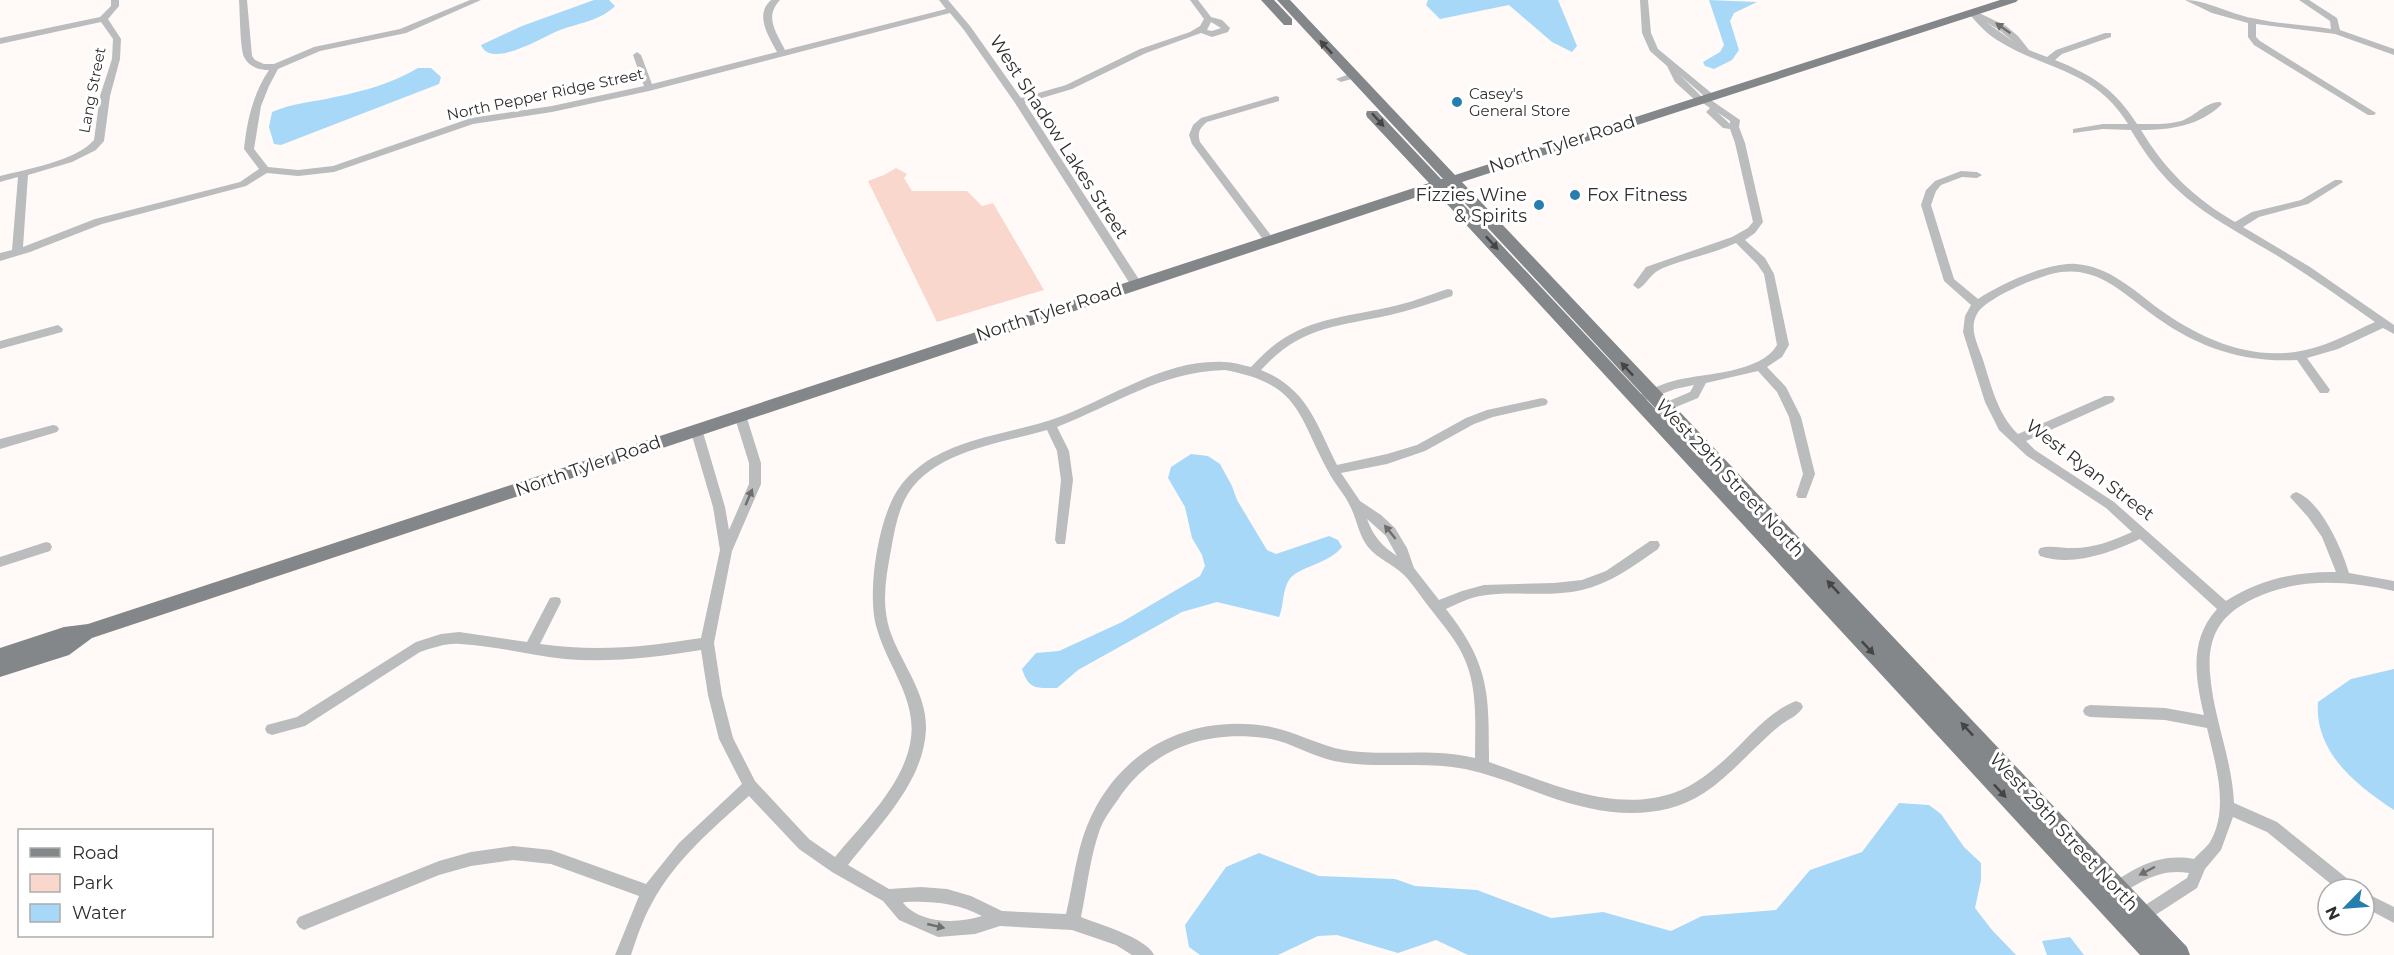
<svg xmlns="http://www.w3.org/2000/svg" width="2394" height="955" viewBox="0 0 2394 955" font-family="Montserrat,sans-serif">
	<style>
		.green { fill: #f9d7cc }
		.water { fill: #a7d8f8 }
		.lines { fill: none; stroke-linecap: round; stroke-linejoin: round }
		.minor { fill: #babcbd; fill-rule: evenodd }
		.major { fill: #848789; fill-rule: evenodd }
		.oneway { fill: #6f6e6e }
		.oneway2 { fill: #464545 }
		.poi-dot { fill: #277ead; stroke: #fff; stroke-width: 2 }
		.labels { text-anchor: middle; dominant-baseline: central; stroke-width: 6; stroke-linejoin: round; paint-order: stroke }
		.far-street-label { font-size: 15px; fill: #312f2e; stroke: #fff }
		.far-poi-label { font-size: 15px; fill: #312f2e; stroke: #fff; text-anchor: start }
		.street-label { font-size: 18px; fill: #312f2e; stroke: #fff }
		.poi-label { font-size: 18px; fill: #312f2e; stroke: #fff; text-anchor: end }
	</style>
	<rect width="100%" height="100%" fill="#fffaf8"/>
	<!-- green -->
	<polygon class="green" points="896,168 907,174 904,178 912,191 967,191 982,206 993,203 1044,290 937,322 868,181 884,175"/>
	<!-- water -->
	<g class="water">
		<path d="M 594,0 L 609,0 L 615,6 C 600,21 579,23 560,30 C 544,36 491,70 481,45 L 522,26 Z"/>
		<polygon points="1428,0 1558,0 1577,46 1572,52 1552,42 1509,5 1440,19 1426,5"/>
		<polygon points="1709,0 1757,2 1734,13 1730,21 1739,50 1732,60 1714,69 1705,66 1703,62 1720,52 1724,45"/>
		<path d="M 418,68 L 431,68 L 441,77 L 439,84 L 281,145 L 274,144 L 269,127 L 272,112 C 293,103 314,102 335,97 C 364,91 393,83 418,68 Z"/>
		<path d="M 1191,454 L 1208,456 L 1220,464 L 1232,486 L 1237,500 L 1267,550 L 1276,554 L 1329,536 L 1338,540 L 1342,547 C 1329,564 1297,567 1289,580 C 1282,591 1284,605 1279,617 L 1217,602 L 1182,612 L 1078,670 L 1057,688 C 1036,688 1029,690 1022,669 L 1036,653 L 1059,651 L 1122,622 L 1200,576 L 1205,566 L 1202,555 L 1192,538 L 1185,507 L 1168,478 L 1171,467 Z"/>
		<path d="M 2394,669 L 2394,810 C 2356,785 2314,752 2318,702 L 2351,679 Z"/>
		<polygon points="1899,803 1929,805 1941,814 1964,847 1981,863 1981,880 1975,908 1992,930 2016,955 1468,955 1436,940 1398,953 1337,935 1318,936 1278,955 1200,955 1189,947 1185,925 1226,867 1259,853 1319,876 1395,879 1415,886 1477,890 1551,918 1603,912 1671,931 1702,916 1776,910 1810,870 1862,852"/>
		<polygon points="2070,937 2084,955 2047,955 2042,941"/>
	</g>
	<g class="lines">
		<!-- minor -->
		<g class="minor">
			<path d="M 111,0 L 119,0 L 119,6 L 108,19 L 121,39 L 120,59 L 110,96 L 104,141 L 96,150 L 72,162 L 28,175 L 23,247 L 95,219 L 240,182 L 259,169 L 244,149 C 247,120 253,94 269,70 C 259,70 249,67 244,57 C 240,47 240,14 239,0 L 247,0 L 252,56 L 255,60 L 264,64 L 274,64 L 314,47 L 400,29 L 470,0 L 481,0 L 406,33 L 320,51 L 278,69 L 269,86 L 261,106 L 254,149 L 268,167 L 298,170 L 333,166 L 471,118 L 552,106 L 644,86 L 633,55 L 637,52 L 641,55 L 652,84 L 777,52 C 769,37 754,15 771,0 L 780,0 C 764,17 776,32 785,50 L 946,9 L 939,0 L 948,0 L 970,26 L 1021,98 L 1066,85 L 1140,49 L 1190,32 L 1200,26 L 1204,19 L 1190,0 L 1198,0 L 1211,17 L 1222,20 L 1230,28 L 1228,32 L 1212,37 L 1201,33 L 1146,53 L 1072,89 L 1025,103 L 1140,281 L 1141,284 L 1140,287 L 1132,287 L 1015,103 L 964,30 L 950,13 L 649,91 L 552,112 L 473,124 L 334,172 L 298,176 L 267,173 L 246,186 L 102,224 L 30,252 L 0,261 L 0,253 L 12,250 L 18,177 L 0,182 L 0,176 C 27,169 76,161 94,140 L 100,96 L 112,59 L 113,39 L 101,22 L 0,44 L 0,38 L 100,17 L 111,6 ZM 1211,22 L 1221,28 L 1212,31 L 1207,30 Z"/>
			<path d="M 1640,0 L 1648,0 L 1651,33 L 1658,49 L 1715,96 L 1708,98 L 1740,120 L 1739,127 L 1745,143 L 1763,222 L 1755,233 L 1745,240 L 1765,258 L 1774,274 L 1789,345 L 1782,357 L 1767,367 L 1786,387 L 1801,417 L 1815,474 L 1806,498 L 1798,498 L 1796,495 L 1803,474 L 1789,417 L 1777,392 L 1758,371 L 1706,383 L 1698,398 L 1659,414 L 1653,410 L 1655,407 L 1690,392 L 1694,385 L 1675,389 L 1646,400 L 1640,396 L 1642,393 C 1653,388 1665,383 1677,380 C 1706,373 1761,373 1777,345 L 1764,274 L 1757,264 L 1736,243 C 1713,254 1687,258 1663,268 C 1649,274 1647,285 1638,289 L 1633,285 L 1646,267 L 1732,237 L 1748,228 L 1753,222 L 1735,143 L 1730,129 L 1723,128 L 1706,112 L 1710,108 L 1700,101 L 1696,101 L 1675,82 L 1667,66 L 1650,51 L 1642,33 ZM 1680,75 L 1704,96 L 1701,96 ZM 1717,112 L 1730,121 L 1730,124 L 1729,123 Z"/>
			<path d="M 2185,0 C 2206,0 2230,14 2252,18 C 2278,24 2305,25 2331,29 L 2330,21 L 2299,0 L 2309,0 L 2337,18 L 2340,30 L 2394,49 L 2394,55 L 2335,34 L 2256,24 L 2256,37 L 2260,41 L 2376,113 L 2374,115 L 2368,115 L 2254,45 L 2248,37 L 2248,23 L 2212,13 Z"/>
			<path d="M 1973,10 L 2006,26 L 2018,36 L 2029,50 L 2047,57 L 2056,50 L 2105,33 L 2111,33 L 2111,37 L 2062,54 L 2055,60 C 2092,75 2115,89 2137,124 C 2152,124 2167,125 2181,121 C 2194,117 2207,101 2220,102 L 2222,104 C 2200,126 2170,130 2141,130 C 2165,170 2195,199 2235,222 L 2252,212 L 2301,200 L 2335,180 L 2341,180 L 2343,182 L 2308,204 L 2259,217 L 2243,227 L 2310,267 L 2394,325 L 2394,334 L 2383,328 L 2338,349 L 2307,358 L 2328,387 L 2330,390 L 2328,393 L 2320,393 L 2297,360 C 2240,363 2194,346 2149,312 C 2130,298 2111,280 2088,274 C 2079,271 2070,271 2061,272 C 2043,274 1985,298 1977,314 C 1969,328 1977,343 1982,357 C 1991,384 1997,414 2018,434 L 2105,396 L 2113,396 L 2115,399 L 2113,402 L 2026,441 L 2035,450 L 2114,502 L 2226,601 C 2259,580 2297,571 2336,572 L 2322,537 L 2308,517 L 2290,497 L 2292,494 L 2296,492 C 2321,501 2342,549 2349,573 L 2394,581 L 2394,591 C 2347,581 2300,577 2255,598 C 2221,614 2207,635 2210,673 C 2213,717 2232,758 2234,803 L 2277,822 L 2354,884 L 2356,889 L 2337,889 L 2267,832 L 2233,817 L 2221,850 L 2205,869 L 2197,888 L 2143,923 L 2138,926 L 2133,923 L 2130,918 L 2133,913 L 2187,878 L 2189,873 C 2161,868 2142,881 2119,895 L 2114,897 L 2109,895 L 2107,890 L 2109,885 C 2138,867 2158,853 2194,859 C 2199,853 2206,848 2210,842 C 2230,808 2215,763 2207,728 L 2165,720 L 2090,717 L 2085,715 L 2083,711 L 2085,707 L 2090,705 L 2165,708 L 2204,715 C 2195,677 2189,640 2217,609 L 2140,539 C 2110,553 2072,567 2040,556 L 2038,552 L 2040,548 C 2050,545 2062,548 2073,548 C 2094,548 2112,541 2132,532 L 2106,508 L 2027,456 L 1999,430 L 1985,402 L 1963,332 L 1965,316 L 1971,305 L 1944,281 L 1921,205 L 1926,190 L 1935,181 L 1961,171 L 1977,172 L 1982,175 L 1977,178 L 1962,177 L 1941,185 L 1936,191 L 1931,205 L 1954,279 L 1978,299 C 2001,284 2048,262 2076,264 C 2108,266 2134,290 2159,309 C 2198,337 2245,359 2295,352 C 2324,348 2348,334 2375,322 C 2344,300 2313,278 2281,258 C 2214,217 2173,202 2131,130 L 2103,129 L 2073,133 L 2073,129 L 2103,124 L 2128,124 C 2093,68 2046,71 1997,40 C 1986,33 1978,24 1970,15 L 1970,11 ZM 1986,22 L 1999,30 L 2014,42 Z"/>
			<polygon points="1352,73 1357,76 1355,78 1341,82 1336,79"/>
			<path d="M 1276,96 L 1279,97 L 1279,101 L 1207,122 C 1200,128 1197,132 1200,142 L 1273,238 L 1274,240 L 1273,242 L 1265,242 L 1192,144 L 1189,135 L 1193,125 L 1201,118 Z"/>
			<path d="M 1448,289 L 1452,290 L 1453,293 L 1452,296 C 1432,303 1411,310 1390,315 C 1336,327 1301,326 1261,370 C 1308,389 1316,424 1337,465 L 1387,454 L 1417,445 L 1466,418 L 1487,410 L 1542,398 L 1546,399 L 1548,402 L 1546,405 L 1493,417 L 1474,424 L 1425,451 L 1387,464 L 1341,473 L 1360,501 L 1381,515 L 1395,528 L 1407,548 L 1414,568 L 1439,600 L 1462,591 L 1484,585 L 1554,583 L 1582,580 L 1606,571 L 1650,541 L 1658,541 L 1660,545 L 1658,549 C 1634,566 1611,583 1582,590 C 1548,598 1514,590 1480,596 C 1468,598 1457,604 1446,609 C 1490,665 1489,694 1489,762 C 1548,782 1613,815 1676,792 C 1693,786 1708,774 1722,762 C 1745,742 1767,712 1796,701 L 1801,703 L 1803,707 C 1799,715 1789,719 1782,724 C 1771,732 1762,742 1752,751 C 1737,766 1722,781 1704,793 C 1656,824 1597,814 1547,796 C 1520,786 1493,775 1465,769 C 1421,760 1378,770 1334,761 C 1310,756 1289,741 1265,738 C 1206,730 1153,748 1119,798 C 1113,807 1104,818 1100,829 C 1090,857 1087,888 1081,917 C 1098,924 1147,938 1154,955 L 1132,955 L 1116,945 L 1072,930 L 1000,926 L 975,934 L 938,937 L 899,920 L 883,901 L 832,872 L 799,849 L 749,796 C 714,827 675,860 652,903 C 643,919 637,937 631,955 L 615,955 L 639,896 L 551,864 L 513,860 L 471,866 L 439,875 L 304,930 L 299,927 L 296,922 L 299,917 L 439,861 L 471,852 L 513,846 L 551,850 L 646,884 L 679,843 L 742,784 L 719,739 L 708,695 L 701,650 C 656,657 611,663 565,659 C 530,655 495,646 460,644 C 446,643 433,648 420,652 L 305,726 L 272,735 L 267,733 L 265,729 L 267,725 L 297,717 L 416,642 L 441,634 L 459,632 L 527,642 L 550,598 L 555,597 L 560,598 L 561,602 L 540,644 C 598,652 644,647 701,638 L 720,550 L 713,507 L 690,429 L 692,426 L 700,426 L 702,429 L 725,507 L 729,530 L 749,484 L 749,463 L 734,415 L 736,412 L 740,411 L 746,415 L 761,463 L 761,484 L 732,551 L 714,643 L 722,695 L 733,738 L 755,781 L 809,839 L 835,857 C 862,824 901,788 910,744 C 919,701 888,668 877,629 C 866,595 878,517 899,488 C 907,476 920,465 932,458 C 972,435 1020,432 1062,416 C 1115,396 1166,359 1224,362 C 1233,362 1242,365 1251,367 C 1294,319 1331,320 1390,307 C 1410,303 1429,295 1448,289 ZM 1225,370 C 1300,384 1297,413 1328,471 C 1334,483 1344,493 1350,506 C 1357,519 1358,534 1368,547 C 1378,559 1393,564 1404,575 C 1413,584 1421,597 1429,607 C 1442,624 1457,640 1465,660 C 1478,690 1475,726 1475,758 C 1430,747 1389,757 1344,750 C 1317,745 1293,730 1266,726 C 1188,714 1117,751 1087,826 C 1076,853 1073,885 1066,914 L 1002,911 L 971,896 L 947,889 L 921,887 L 889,889 L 848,865 C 879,825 924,782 926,729 C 927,693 901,663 890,631 C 881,603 886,577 891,550 C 894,533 897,516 904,501 C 928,451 1000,444 1047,430 L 1057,451 L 1061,480 L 1055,540 L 1057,544 L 1065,544 L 1073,480 L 1069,451 L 1057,427 C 1116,404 1160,372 1225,370 ZM 1367,519 L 1386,536 L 1397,556 C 1382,546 1373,536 1367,519 ZM 905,902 C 933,901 957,903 982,916 C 957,924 921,924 903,903 Z"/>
			<polygon points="58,325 63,329 62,332 0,349 0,341"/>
			<polygon points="53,425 57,426 59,429 57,432 0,449 0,439"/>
			<polygon points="46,542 50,543 52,547 50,551 0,567 0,557"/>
			<polygon points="2364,892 2394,907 2394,923 2364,907"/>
		</g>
		<!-- major -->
		<g class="major">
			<polygon points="1261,0 1274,0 1292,19 1292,25 1284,25"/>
			<path d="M 1277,0 L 1290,0 L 1455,175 L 2000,0 L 2018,0 L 2016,2 L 1462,182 L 2187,947 L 2190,955 L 2140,955 L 1435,191 L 92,638 L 69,655 L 0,677 L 0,648 L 64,627 L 88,624 L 1429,183 L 1367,117 L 1366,114 L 1367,111 L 1377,111 L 1441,179 L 1443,179 ZM 1449,186 L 1735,494 L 1447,187 Z"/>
		</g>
	</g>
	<!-- one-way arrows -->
	<defs><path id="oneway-solid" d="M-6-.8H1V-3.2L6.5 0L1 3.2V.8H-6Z" transform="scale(1.5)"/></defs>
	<g class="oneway">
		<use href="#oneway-solid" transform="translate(2003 28) rotate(-145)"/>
		<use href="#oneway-solid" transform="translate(749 497) rotate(-67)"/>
		<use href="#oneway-solid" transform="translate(1390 532) rotate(-129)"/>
		<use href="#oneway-solid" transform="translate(2147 871) rotate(152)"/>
		<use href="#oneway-solid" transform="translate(936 926) rotate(13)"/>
	</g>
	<g class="oneway2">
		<use href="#oneway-solid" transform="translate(1326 47) rotate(-133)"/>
		<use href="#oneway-solid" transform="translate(1378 120) rotate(48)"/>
		<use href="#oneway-solid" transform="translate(1492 243) rotate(47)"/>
		<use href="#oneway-solid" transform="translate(1627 369) rotate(-133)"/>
		<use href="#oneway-solid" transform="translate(1833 587) rotate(-133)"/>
		<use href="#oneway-solid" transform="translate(1868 648) rotate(47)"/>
		<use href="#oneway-solid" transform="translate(1967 729) rotate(-133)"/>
		<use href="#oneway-solid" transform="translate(2000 791) rotate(47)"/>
	</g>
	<!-- markers -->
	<g class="poi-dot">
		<circle cx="1457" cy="102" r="6"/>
		<circle cx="1575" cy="195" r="6"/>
		<circle cx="1539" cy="205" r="6"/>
	</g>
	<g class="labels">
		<!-- far-street labels -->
		<g class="far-street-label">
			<text transform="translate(92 90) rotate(-79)">Lang Street</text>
			<text transform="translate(545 94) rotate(-12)">North Pepper Ridge Street</text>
		</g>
		<!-- far-poi labels -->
		<g class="far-poi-label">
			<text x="1469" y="93">Casey's<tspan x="1469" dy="17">General Store</tspan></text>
		</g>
		<!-- street labels -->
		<g class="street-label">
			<text transform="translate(1059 137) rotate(57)">West Shadow Lakes Street</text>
			<text transform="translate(1562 144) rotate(-18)">North Tyler Road</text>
			<text transform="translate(1049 312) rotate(-18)">North Tyler Road</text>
			<text transform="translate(588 466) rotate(-19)">North Tyler Road</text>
			<text transform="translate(2090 470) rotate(37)">West Ryan Street</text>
			<text transform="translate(1730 478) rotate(47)">West 29th Street North</text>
			<text transform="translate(2064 832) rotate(47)">West 29th Street North</text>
		</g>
		<!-- poi labels -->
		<g class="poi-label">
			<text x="1527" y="195">Fizzies Wine<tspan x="1527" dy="21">&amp; Spirits</tspan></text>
			<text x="1587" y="195" text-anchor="start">Fox Fitness</text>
		</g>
	</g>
	<!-- legend -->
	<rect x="18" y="829" width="195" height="108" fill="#ffffff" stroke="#adacab" stroke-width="1.5"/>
	<rect x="30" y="848" width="30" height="9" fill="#848789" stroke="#adacab" stroke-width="1.5"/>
	<text x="72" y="859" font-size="18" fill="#312f2e">Road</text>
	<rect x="30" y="874" width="30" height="18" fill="#f9d7cc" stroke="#adacab" stroke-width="1.5"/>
	<text x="72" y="889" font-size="18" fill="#312f2e">Park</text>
	<rect x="30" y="904" width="30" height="18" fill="#a7d8f8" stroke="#adacab" stroke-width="1.5"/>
	<text x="72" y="919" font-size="18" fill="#312f2e">Water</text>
	<!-- north arrow -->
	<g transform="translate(2346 907) rotate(245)"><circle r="28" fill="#ffffff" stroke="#adacab" stroke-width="1.5"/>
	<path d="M0-4.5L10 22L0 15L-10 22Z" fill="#277ead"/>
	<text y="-9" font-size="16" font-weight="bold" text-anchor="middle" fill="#312f2e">N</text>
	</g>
</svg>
